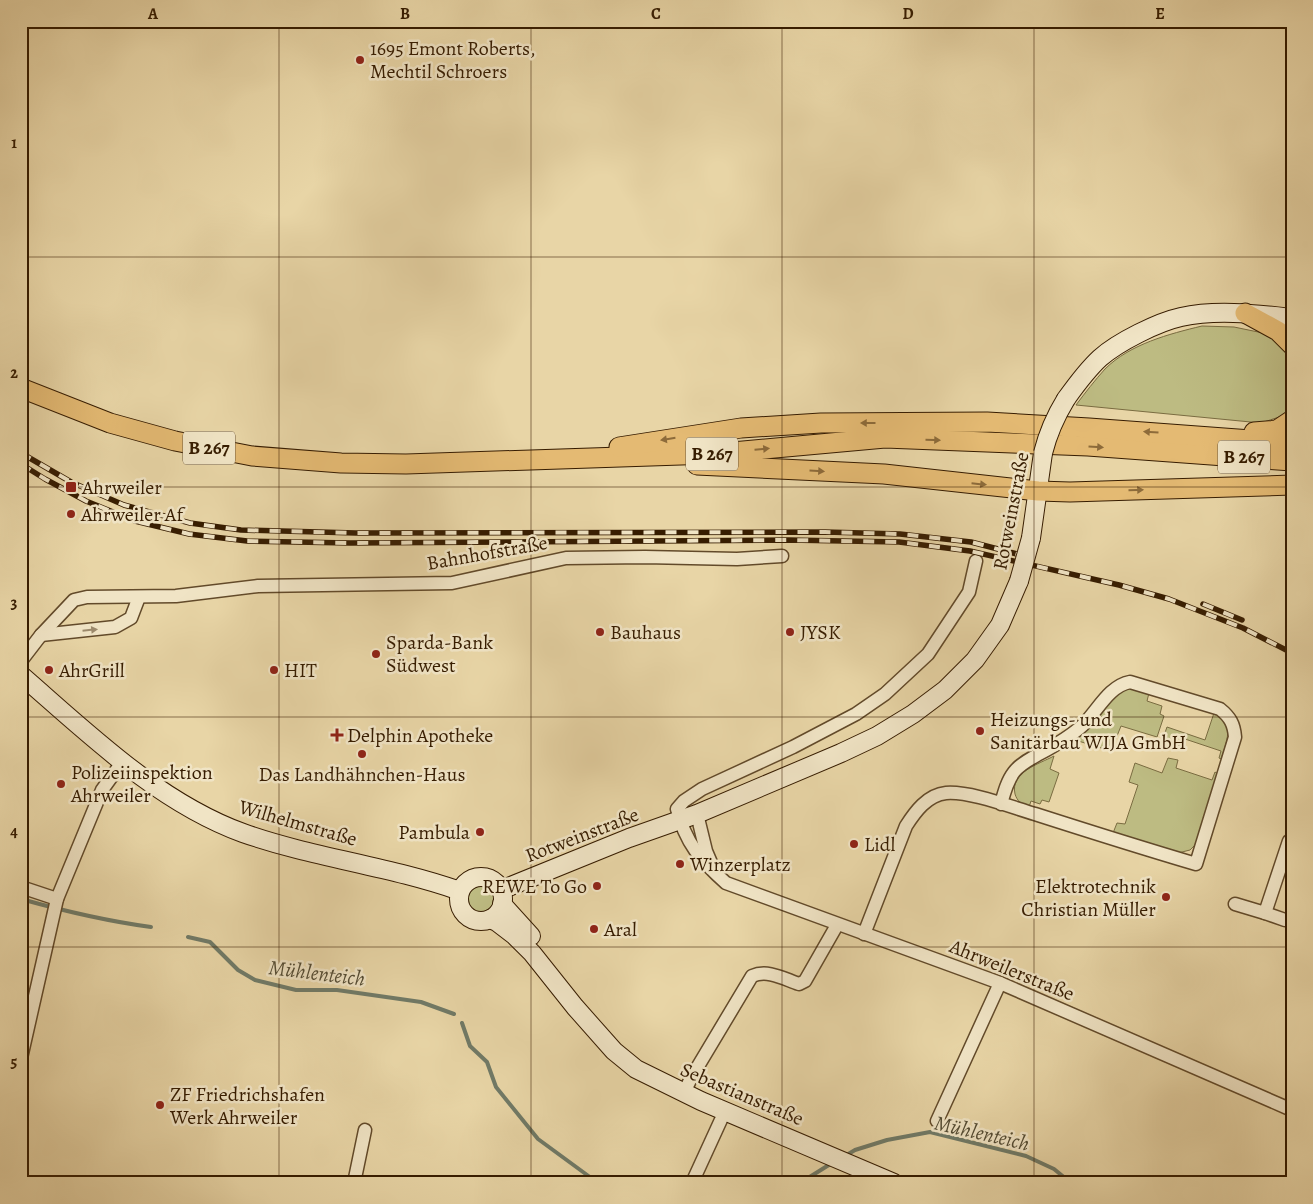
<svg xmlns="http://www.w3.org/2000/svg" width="1313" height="1204" viewBox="0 0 1313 1204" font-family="Alegreya,serif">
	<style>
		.green { fill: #bdbb82; stroke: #7a6c41 }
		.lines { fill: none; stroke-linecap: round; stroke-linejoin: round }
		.stream { stroke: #707a67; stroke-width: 4 }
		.street-casing { stroke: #624a2a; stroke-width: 15 }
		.secondary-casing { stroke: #361c00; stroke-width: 20 }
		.primary-casing { stroke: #361c00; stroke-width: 21 }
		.street { stroke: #f0e4c5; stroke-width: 12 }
		.secondary { stroke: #f0e4c5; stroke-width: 18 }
		.primary { stroke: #e4ba73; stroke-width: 19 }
		.rail-casing { stroke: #361c00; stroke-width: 5.5 }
		.rail { stroke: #f0e4c5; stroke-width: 4; stroke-dasharray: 11; stroke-linecap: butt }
		.secondary-bridge-casing { stroke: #361c00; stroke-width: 20; stroke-linecap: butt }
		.secondary-bridge { stroke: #f0e4c5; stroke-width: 18 }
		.oneway { fill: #8d6b3a }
		.oneway2 { fill: #9c8a6c }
		.grid { fill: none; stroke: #361c00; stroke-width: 1; stroke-opacity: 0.55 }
		.poi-dot { fill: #8f2418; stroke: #f0e4c5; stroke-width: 2 }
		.labels { text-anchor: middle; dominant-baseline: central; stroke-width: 5; stroke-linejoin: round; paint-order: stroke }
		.shield { fill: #f0e4c5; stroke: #6e583b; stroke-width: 1 }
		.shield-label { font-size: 19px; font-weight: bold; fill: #361c00 }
		.poi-label { font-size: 20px; fill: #361c00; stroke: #f0e4c5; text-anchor: start }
		.street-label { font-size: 20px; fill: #361c00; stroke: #f0e4c5 }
		.water-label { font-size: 21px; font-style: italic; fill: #534b33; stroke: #f0e4c5 }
		.neatline { fill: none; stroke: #361c00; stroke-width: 2 }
		.grid-label { font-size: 16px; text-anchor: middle; font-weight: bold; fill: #361c00 }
	</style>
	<rect width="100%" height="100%" fill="#e8d5a6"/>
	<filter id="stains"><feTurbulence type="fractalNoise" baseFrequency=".004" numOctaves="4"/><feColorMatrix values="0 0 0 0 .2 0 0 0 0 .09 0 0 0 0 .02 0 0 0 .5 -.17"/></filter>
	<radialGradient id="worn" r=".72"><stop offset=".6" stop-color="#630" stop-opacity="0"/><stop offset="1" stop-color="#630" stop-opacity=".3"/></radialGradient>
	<!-- green -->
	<g class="green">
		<path d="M 1202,326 L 1234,327 L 1263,333 L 1286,346 L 1292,355 L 1292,407 L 1282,416 L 1261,423 L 1076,405 C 1085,393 1095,380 1105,369 C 1130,344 1169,334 1202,326 Z"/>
		<polygon points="1133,688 1149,693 1147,701 1162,706 1160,714 1164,716 1157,737 1121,726 1111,751 1075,740 1120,692 1128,689"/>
		<path d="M 1214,713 C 1235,725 1227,740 1221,759 L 1219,758 L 1221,751 L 1185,739 L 1182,746 L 1162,741 L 1167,727 L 1205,740 Z"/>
		<path d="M 1054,756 L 1050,769 L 1059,773 L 1049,802 L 1042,800 L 1040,804 L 1031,801 L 1029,807 C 1022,805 1017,801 1015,794 C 1010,772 1039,764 1054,756 Z"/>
		<polygon points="1168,758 1178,760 1176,768 1212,780 1215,772 1218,774 1196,844 1190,850 1178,853 1113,833 1117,823 1125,824 1138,785 1129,782 1135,763 1162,773"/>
		<circle cx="480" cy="898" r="18"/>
	</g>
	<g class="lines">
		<!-- stream -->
		<g class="stream">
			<path d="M 21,899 C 64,911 106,921 151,927"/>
			<polyline points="188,937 210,942 238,970 255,980 296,990 337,990 421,1002 454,1014"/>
			<polyline points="462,1023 470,1046 487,1062 496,1087 538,1139 598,1183"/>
			<polyline points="845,1156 855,1150 887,1140 930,1132 1026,1156 1054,1169 1071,1183"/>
			<polyline points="800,1183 832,1163"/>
		</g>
		<!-- street casing -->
		<g class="street-casing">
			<g id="street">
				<path d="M 976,561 L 969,592 L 928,654 L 885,694 L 856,714 L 793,747 L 702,789 L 684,801 L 677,809 C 685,842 701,861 726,883 L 1000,983 L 1292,1110"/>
				<polyline points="41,635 115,627 131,618 139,597"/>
				<polyline points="21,661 41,635 74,600 87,597 176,596 258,586 452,583 566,558 645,557 737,559 782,556"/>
				<polyline points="697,814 706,851 712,865"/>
				<polyline points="21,887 57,899"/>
				<polyline points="1235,904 1265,913 1289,841 1292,842"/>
				<polyline points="1265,913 1285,920"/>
				<path d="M 864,934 L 906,826 C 915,812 927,795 946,793 C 970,791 1011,807 1035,814 C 1088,831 1142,848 1196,864 L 1235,737 C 1234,724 1230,717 1220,709 L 1130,682 C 1109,686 1098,710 1083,725 C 1070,737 1054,746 1039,754 C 1030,759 1020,764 1014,772 C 1007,781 1004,793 1001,804"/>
				<polyline points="21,1058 57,899 102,790 123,761"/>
				<path d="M 684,1093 L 691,1078 L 752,976 C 768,969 784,979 799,984 L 805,981 L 837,925"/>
				<polyline points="937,1121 1000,983"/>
				<polyline points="354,1183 365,1130"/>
				<polyline points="692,1183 725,1111"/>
			</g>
		</g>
		<!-- secondary casing -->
		<g class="secondary-casing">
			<g id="secondary">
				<path d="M 1066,399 C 1076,385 1087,370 1100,358 C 1118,342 1158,322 1181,317 C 1217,309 1256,314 1292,318"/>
				<polyline points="1031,538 1043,453"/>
				<path d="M 21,675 C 89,734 158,802 243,833 C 314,858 389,866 460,891"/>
				<circle cx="481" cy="899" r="22"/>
				<polyline points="501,890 629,838 697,814 841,753 877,736 913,714 945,690 975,660 1000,625 1019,581"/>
				<polyline points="502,904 531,936"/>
				<polyline points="490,919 497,922 514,935 532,953 575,1007 614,1051 636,1069 701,1101 894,1183"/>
			</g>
		</g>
		<!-- primary casing -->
		<g class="primary-casing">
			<g id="primary">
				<polyline points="1245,313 1278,331 1292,345"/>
				<polyline points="21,388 110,423 175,441 252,456 341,463 406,464 711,454 885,438 1088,446 1292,461"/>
				<polyline points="1254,432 1277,430 1292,420"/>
				<polyline points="619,447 741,428 821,423 987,422 1089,428 1292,443"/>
				<polyline points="697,465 884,474 1038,491 1070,492 1292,485"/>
			</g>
		</g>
		<!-- street -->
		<use href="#street" class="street"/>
		<!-- secondary -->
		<use href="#secondary" class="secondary"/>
		<!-- primary -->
		<use href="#primary" class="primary"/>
		<!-- rail casing -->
		<g class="rail-casing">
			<g id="rail">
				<polyline points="21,453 71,482 124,505 190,523 241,530 356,533 825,532 900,534 971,542 1017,554"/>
				<polyline points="21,464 45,479 86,501 135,521 189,534 247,541 350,543 788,540 899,542 970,551 1119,585 1169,599 1243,628 1292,653"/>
				<polyline points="1203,604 1242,620"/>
			</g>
		</g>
		<!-- rail -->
		<use href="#rail" class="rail"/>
		<!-- secondary-bridge casing -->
		<g class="secondary-bridge-casing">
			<g id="secondary-bridge">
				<path d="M 1043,453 C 1048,433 1055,417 1066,399"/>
				<polyline points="1019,581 1031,538"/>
			</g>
		</g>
		<!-- secondary-bridge -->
		<use href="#secondary-bridge" class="secondary-bridge"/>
	</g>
	<!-- one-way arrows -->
	<defs><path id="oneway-solid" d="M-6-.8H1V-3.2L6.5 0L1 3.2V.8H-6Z" transform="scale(1.25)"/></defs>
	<g class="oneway">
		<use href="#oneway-solid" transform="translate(868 423) rotate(180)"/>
		<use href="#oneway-solid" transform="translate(1151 432) rotate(-176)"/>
		<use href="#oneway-solid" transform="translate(668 439) rotate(171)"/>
		<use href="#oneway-solid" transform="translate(933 440) rotate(2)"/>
		<use href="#oneway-solid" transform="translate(1096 447) rotate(4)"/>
		<use href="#oneway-solid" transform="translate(762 449) rotate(-5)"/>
		<use href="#oneway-solid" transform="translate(817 471) rotate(3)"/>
		<use href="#oneway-solid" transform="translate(979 484) rotate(6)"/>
		<use href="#oneway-solid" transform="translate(1136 490) rotate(-2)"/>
	</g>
	<use class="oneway2" href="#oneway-solid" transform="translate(90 630) rotate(-6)"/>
	<!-- grid -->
	<path class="grid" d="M 279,21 L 279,1183M 531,21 L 531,1183M 782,21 L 782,1183M 1034,21 L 1034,1183M 21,257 L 1292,257M 21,487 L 1292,487M 21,717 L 1292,717M 21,947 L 1292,947"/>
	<!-- markers -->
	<g class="poi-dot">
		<circle cx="360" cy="60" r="5"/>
		<rect x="65" y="481" width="12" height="12" rx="2.5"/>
		<circle cx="71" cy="514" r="5"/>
		<circle cx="600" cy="632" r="5"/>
		<circle cx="790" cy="632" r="5"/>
		<circle cx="376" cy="654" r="5"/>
		<circle cx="49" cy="670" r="5"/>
		<circle cx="274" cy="670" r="5"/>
		<circle cx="980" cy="731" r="5"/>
		<path d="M334.5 727.5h5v5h5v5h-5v5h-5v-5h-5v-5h5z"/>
		<circle cx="362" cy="754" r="5"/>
		<circle cx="61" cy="784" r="5"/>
		<circle cx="480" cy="832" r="5"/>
		<circle cx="854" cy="844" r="5"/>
		<circle cx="680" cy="864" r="5"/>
		<circle cx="597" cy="886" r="5"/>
		<circle cx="1166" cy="897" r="5"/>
		<circle cx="594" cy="929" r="5"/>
		<circle cx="160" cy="1105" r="5"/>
	</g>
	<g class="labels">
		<!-- shield labels -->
		<g class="shield">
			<rect x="183" y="431.5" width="52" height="33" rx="4"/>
			<rect x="686" y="437.5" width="52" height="33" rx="4"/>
			<rect x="1218" y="440.5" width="52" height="33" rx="4"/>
		</g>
		<g class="shield-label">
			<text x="209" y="448">B 267</text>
			<text x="712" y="454">B 267</text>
			<text x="1244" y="457">B 267</text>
		</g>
		<!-- poi labels -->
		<g class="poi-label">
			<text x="370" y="48">1695 Emont Roberts,<tspan x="370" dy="23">Mechtil Schroers</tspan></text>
			<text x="82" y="487">Ahrweiler</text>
			<text x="81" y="514">Ahrweiler Af</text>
			<text x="610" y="632">Bauhaus</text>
			<text x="800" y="632">JYSK</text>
			<text x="386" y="642">Sparda-Bank<tspan x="386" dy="23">Südwest</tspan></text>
			<text x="59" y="670">AhrGrill</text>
			<text x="284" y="670">HIT</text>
			<text x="990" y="719">Heizungs- und<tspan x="990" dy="23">Sanitärbau WIJA GmbH</tspan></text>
			<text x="347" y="735">Delphin Apotheke</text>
			<text x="71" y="772">Polizeiinspektion<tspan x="71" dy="23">Ahrweiler</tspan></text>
			<text x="362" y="774" text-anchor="middle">Das Landhähnchen-Haus</text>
			<text x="470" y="832" text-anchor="end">Pambula</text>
			<text x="864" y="844">Lidl</text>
			<text x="690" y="864">Winzerplatz</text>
			<text x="587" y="886" text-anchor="end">REWE To Go</text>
			<text x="1156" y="886" text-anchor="end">Elektrotechnik<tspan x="1156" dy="23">Christian Müller</tspan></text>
			<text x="604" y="929">Aral</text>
			<text x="170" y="1094">ZF Friedrichshafen<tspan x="170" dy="23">Werk Ahrweiler</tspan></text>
		</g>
		<!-- street labels -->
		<g class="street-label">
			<text transform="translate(1011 511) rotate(-79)">Rotweinstraße</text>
			<text transform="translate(487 553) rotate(-10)">Bahnhofstraße</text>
			<text transform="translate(298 823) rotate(16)">Wilhelmstraße</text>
			<text transform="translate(582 835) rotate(-21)">Rotweinstraße</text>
			<text transform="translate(1012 970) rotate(22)">Ahrweilerstraße</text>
			<text transform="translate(742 1094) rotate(23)">Sebastianstraße</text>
		</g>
		<!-- water labels -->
		<g class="water-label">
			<text transform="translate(317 973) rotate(7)">Mühlenteich</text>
			<text transform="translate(982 1133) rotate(13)">Mühlenteich</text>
		</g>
	</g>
	<!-- margin -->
	<rect width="1313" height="1204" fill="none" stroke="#e8d5a6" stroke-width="55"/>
	<rect x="28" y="28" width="1258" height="1148" class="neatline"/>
	<g class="grid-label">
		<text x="153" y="19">A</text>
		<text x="405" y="19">B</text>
		<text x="656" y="19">C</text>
		<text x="908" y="19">D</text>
		<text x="1160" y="19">E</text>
		<text x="14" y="148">1</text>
		<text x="14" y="378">2</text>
		<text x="14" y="608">3</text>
		<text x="14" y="837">4</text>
		<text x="14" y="1067">5</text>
	</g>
	<rect width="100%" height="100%" filter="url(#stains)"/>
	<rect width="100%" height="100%" fill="url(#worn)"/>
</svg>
